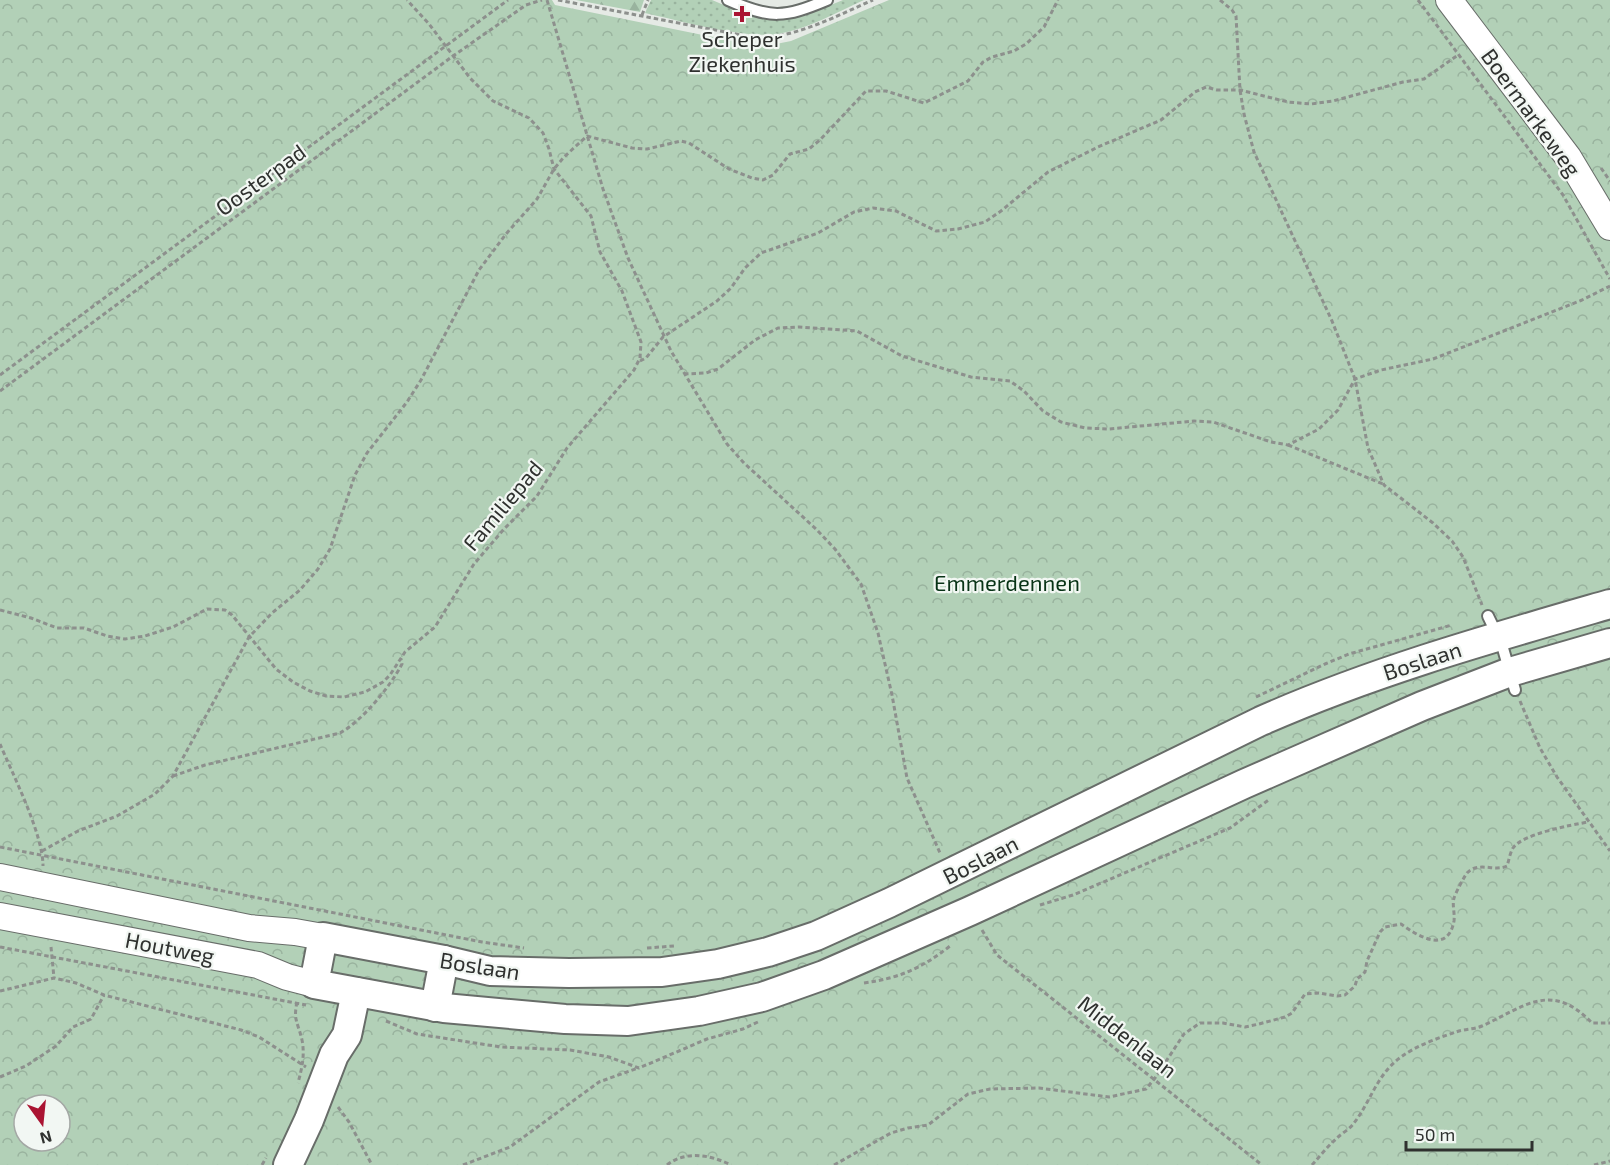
<svg xmlns="http://www.w3.org/2000/svg" width="1610" height="1165" viewBox="0 0 1610 1165" font-family="'Exo 2',sans-serif">
	<style>
		.grass { fill: url(#grass-dots) }
		.forest { fill: url(#forest-firs) }
		.park { fill: url(#park-crowns); fill-rule: evenodd }
		.lines { fill: none; stroke-linecap: round; stroke-linejoin: round }
		.service-casing { stroke: #686d69; stroke-width: 14 }
		.tertiary-casing { stroke: #686d69; stroke-width: 28 }
		.secondary-casing { stroke: #686d69; stroke-width: 32 }
		.path { stroke: #8d908d; stroke-width: 3; stroke-dasharray: 4.5 3; stroke-linecap: butt }
		.service { stroke: #fff; stroke-width: 10 }
		.tertiary { stroke: #fff; stroke-width: 26 }
		.secondary { stroke: #fff; stroke-width: 28 }
		.poi-dot { fill: #aa1432; stroke: #f2f7f3; stroke-width: 2 }
		.labels { text-anchor: middle; dominant-baseline: central; stroke-width: 4.5; stroke-linejoin: round; paint-order: stroke }
		.poi-label { font-size: 22px; fill: #2f312f; stroke: #f2f7f3 }
		.street-label { font-size: 22px; fill: #2f312f; stroke: #f2f7f3 }
		.park-label { font-size: 22px; fill: #083316; stroke: #f2f7f3 }
	</style>
	<defs>
		<pattern id="grass-dots" width="8" height="8" patternUnits="userSpaceOnUse" patternTransform="scale(1.5)"><rect width="8" height="8" fill="#b2d0b7"/><path d="M2 2h.1M6 6h.1" fill="none" stroke="#99b39e" stroke-width="1.8" stroke-linecap="round"/></pattern>
		<pattern id="forest-firs" width="22" height="20" patternUnits="userSpaceOnUse" patternTransform="scale(1.5)"><rect width="22" height="20" fill="#b2d0b7"/><path d="M5 1l3.5 6h-7zM16 11l3.5 6h-7z" fill="#99b39e"/></pattern>
		<pattern id="park-crowns" width="20" height="18" patternUnits="userSpaceOnUse" patternTransform="scale(1.5)"><rect width="20" height="18" fill="#b2d0b7"/><path d="M2 6a3 3 0 1 1 6 0M12 15a3 3 0 1 1 6 0" fill="none" stroke="#99b39e"/></pattern>
	</defs>
	<rect width="100%" height="100%" fill="#e5eae5"/>
	<!-- grass -->
	<path class="grass" d="M 651,0 L 712,0 L 750,16 L 777,20 L 804,16 L 843,0 L 864,0 C 837,12 808,29 778,34 C 744,39 681,21 645,13 Z"/>
	<!-- forest -->
	<polygon class="forest" points="576,0 644,0 640,12"/>
	<!-- park -->
	<path class="park" d="M 0,0 L 552,0 L 555,5 L 752,45 L 776,44 L 791,41 L 889,0 L 1610,0 L 1610,1165 L 0,1165 ZM 24,1105 L 60,1105 L 60,1141 L 24,1141 Z"/>
	<g class="lines">
		<!-- service casing -->
		<g class="service-casing">
			<g id="service">
				<path d="M 728,0 C 771,19 784,18 827,0"/>
				<polyline points="1488,616 1502,645 1515,690"/>
			</g>
		</g>
		<!-- tertiary casing -->
		<g class="tertiary-casing">
			<g id="tertiary">
				<polyline points="1449,0 1568,157 1610,227"/>
				<polyline points="0,877 249,928 295,932 323,937"/>
				<polyline points="0,916 258,965 287,977 314,984"/>
			</g>
		</g>
		<!-- secondary casing -->
		<g class="secondary-casing">
			<g id="secondary">
				<path d="M 1610,604 C 1492,638 1374,671 1261,721 L 889,903 L 816,936 L 768,952 L 718,964 L 662,972 L 569,973 L 490,971 L 444,960 L 323,937 L 314,984 L 444,1008 L 565,1019 L 628,1021 L 699,1011 L 762,997 L 824,975 L 970,911 L 1244,784 L 1422,706 L 1510,672 L 1610,643"/>
				<polyline points="435,1007 444,960"/>
				<polyline points="288,1165 309,1120 334,1055 347,1035 356,992"/>
			</g>
		</g>
		<!-- path -->
		<g class="path">
			<polyline points="547,0 603,189 628,258 671,351 727,444 744,463 816,529 835,549 861,584 878,633 892,695 907,778 940,853"/>
			<path d="M 558,0 L 757,38 C 798,37 836,16 873,0"/>
			<polyline points="1220,0 1232,10 1236,16 1240,90 1244,114 1254,152 1332,321 1355,379 1368,448 1384,485 1433,523 1452,541 1463,557 1482,605"/>
			<polyline points="1418,0 1563,195 1610,279"/>
			<polyline points="642,15 648,0"/>
			<polyline points="1601,168 1610,181"/>
			<polyline points="640,361 646,358 663,337 717,301 731,288 745,268 761,253 818,233 854,212 873,208 896,211 936,231 958,229 985,222 1001,211 1048,172 1098,147 1161,120 1195,92 1206,87 1217,90 1240,90 1288,102 1311,104 1333,101 1403,82 1424,79 1458,55"/>
			<polyline points="684,374 706,373 718,369 755,340 778,328 799,327 857,331 902,356 971,377 1010,381 1024,391 1043,411 1061,422 1085,428 1109,429 1194,421 1213,422 1271,442 1288,445 1319,429 1338,410 1355,379 1381,370 1433,359 1582,300 1610,286"/>
			<polyline points="0,375 508,0"/>
			<polyline points="0,391 453,56 526,5 542,0"/>
			<polyline points="1288,445 1383,484"/>
			<polyline points="0,610 31,618 57,628 84,628 107,636 125,639 145,636 173,627 207,609 225,610 232,615 276,669 293,682 310,691 326,696 344,697 365,692 383,682 390,675 405,652 435,627 474,564 504,529 537,496 567,448 634,370 640,358 641,342 622,291 600,252 591,216 554,169 549,149 543,133 529,118 493,101 470,78 429,24 407,0"/>
			<polyline points="1256,697 1325,664 1349,654 1452,625"/>
			<polyline points="1520,701 1540,748 1557,777 1610,851"/>
			<path d="M 0,744 C 13,775 43,834 43,866"/>
			<path d="M 173,776 L 205,765 L 340,733 C 362,721 390,687 402,664 L 401,659"/>
			<polyline points="0,847 482,942 524,948"/>
			<polyline points="42,851 78,831 117,816 155,794 173,776 249,637 272,613 300,590 318,569 330,549 355,475 367,453 407,402 421,380 479,270 506,234 537,199 554,169 564,157 587,136 632,148 647,149 681,141 689,143 729,169 752,178 763,180 773,175 790,154 809,149 820,140 866,91 886,91 924,103 968,81 983,62 992,57 1014,51 1026,44 1044,27 1058,0"/>
			<polyline points="1040,905 1073,895 1230,828 1270,799"/>
			<polyline points="982,930 997,955 1262,1165"/>
			<polyline points="0,947 306,1005"/>
			<polyline points="51,947 54,978"/>
			<polyline points="647,948 674,946"/>
			<path d="M 864,983 C 900,978 922,968 950,946"/>
			<polyline points="0,991 54,978 76,983 104,995 241,1030 259,1037 306,1067"/>
			<path d="M 297,1002 C 293,1021 298,1022 302,1040 C 305,1055 302,1068 298,1083"/>
			<polyline points="386,1021 417,1034 501,1047 570,1050 609,1057 639,1068 707,1039 743,1029 760,1021"/>
			<polyline points="0,1077 26,1066 56,1046 73,1027 91,1019 104,995"/>
			<polyline points="338,1107 349,1122 372,1165"/>
			<polyline points="262,1165 266,1158"/>
			<polyline points="463,1165 510,1147 599,1082 638,1068"/>
			<path d="M 667,1165 C 686,1150 711,1155 731,1165"/>
			<path d="M 834,1165 L 891,1133 L 908,1128 L 928,1125 L 968,1094 L 990,1089 L 1039,1088 L 1109,1097 L 1146,1089 L 1155,1078 L 1184,1034 L 1200,1023 L 1223,1023 L 1245,1027 L 1259,1024 L 1285,1017 L 1292,1013 L 1305,994 L 1319,993 L 1337,996 L 1345,995 L 1355,986 L 1357,979 L 1365,972 L 1367,961 L 1380,932 L 1385,927 L 1401,924 C 1419,937 1448,954 1454,921 C 1455,913 1452,905 1454,898 C 1456,892 1464,877 1467,873 C 1478,861 1494,872 1507,866 C 1509,860 1510,853 1513,848 C 1522,834 1571,825 1588,822"/>
			<path d="M 1312,1165 C 1320,1156 1328,1146 1337,1138 C 1342,1133 1350,1129 1354,1123 C 1371,1101 1377,1074 1401,1057 C 1417,1045 1441,1037 1459,1031 C 1467,1029 1475,1029 1482,1026 C 1524,1007 1551,980 1592,1023 L 1610,1023"/>
			<polyline points="1594,1165 1610,1161"/>
		</g>
		<!-- service -->
		<use href="#service" class="service"/>
		<!-- tertiary -->
		<use href="#tertiary" class="tertiary"/>
		<!-- secondary -->
		<use href="#secondary" class="secondary"/>
	</g>
	<!-- markers -->
	<path class="poi-dot" d="M739 5h6v6h6v6h-6v6h-6v-6h-6v-6h6z"/>
	<g class="labels">
		<!-- poi labels -->
		<g class="poi-label">
			<text x="742" y="38">Scheper<tspan x="742" dy="25">Ziekenhuis</tspan></text>
		</g>
		<!-- street labels -->
		<g class="street-label">
			<text transform="translate(1532 112) rotate(54)">Boermarkeweg</text>
			<text transform="translate(260 179) rotate(-36)">Oosterpad</text>
			<text transform="translate(502 505) rotate(-50)">Familiepad</text>
			<text transform="translate(1422 660) rotate(-18)">Boslaan</text>
			<text transform="translate(980 859) rotate(-27)">Boslaan</text>
			<text transform="translate(170 947) rotate(11)">Houtweg</text>
			<text transform="translate(480 965) rotate(9)">Boslaan</text>
			<text transform="translate(1128 1036) rotate(38)">Middenlaan</text>
		</g>
		<!-- park labels -->
		<g class="park-label">
			<text x="1007" y="582">Emmerdennen</text>
		</g>
	</g>
	<!-- north arrow -->
	<g transform="translate(42 1123) rotate(165)"><circle r="28" fill="#f2f7f3" stroke="#a4a8a5" stroke-width="1.5"/>
	<path d="M0-4.5L10 22L0 15L-10 22Z" fill="#aa1432"/>
	<text y="-9" font-size="16" font-weight="bold" text-anchor="middle" fill="#2f312f">N</text>
	</g>
	<!-- scale -->
	<path d="M1406 1141v9h126v-9" fill="none" stroke="#2f312f" stroke-width="3"/>
	<text x="1415" y="1141" font-size="18" fill="#2f312f" stroke="#f2f7f3" stroke-width="4.5" paint-order="stroke">50 m</text>
</svg>
